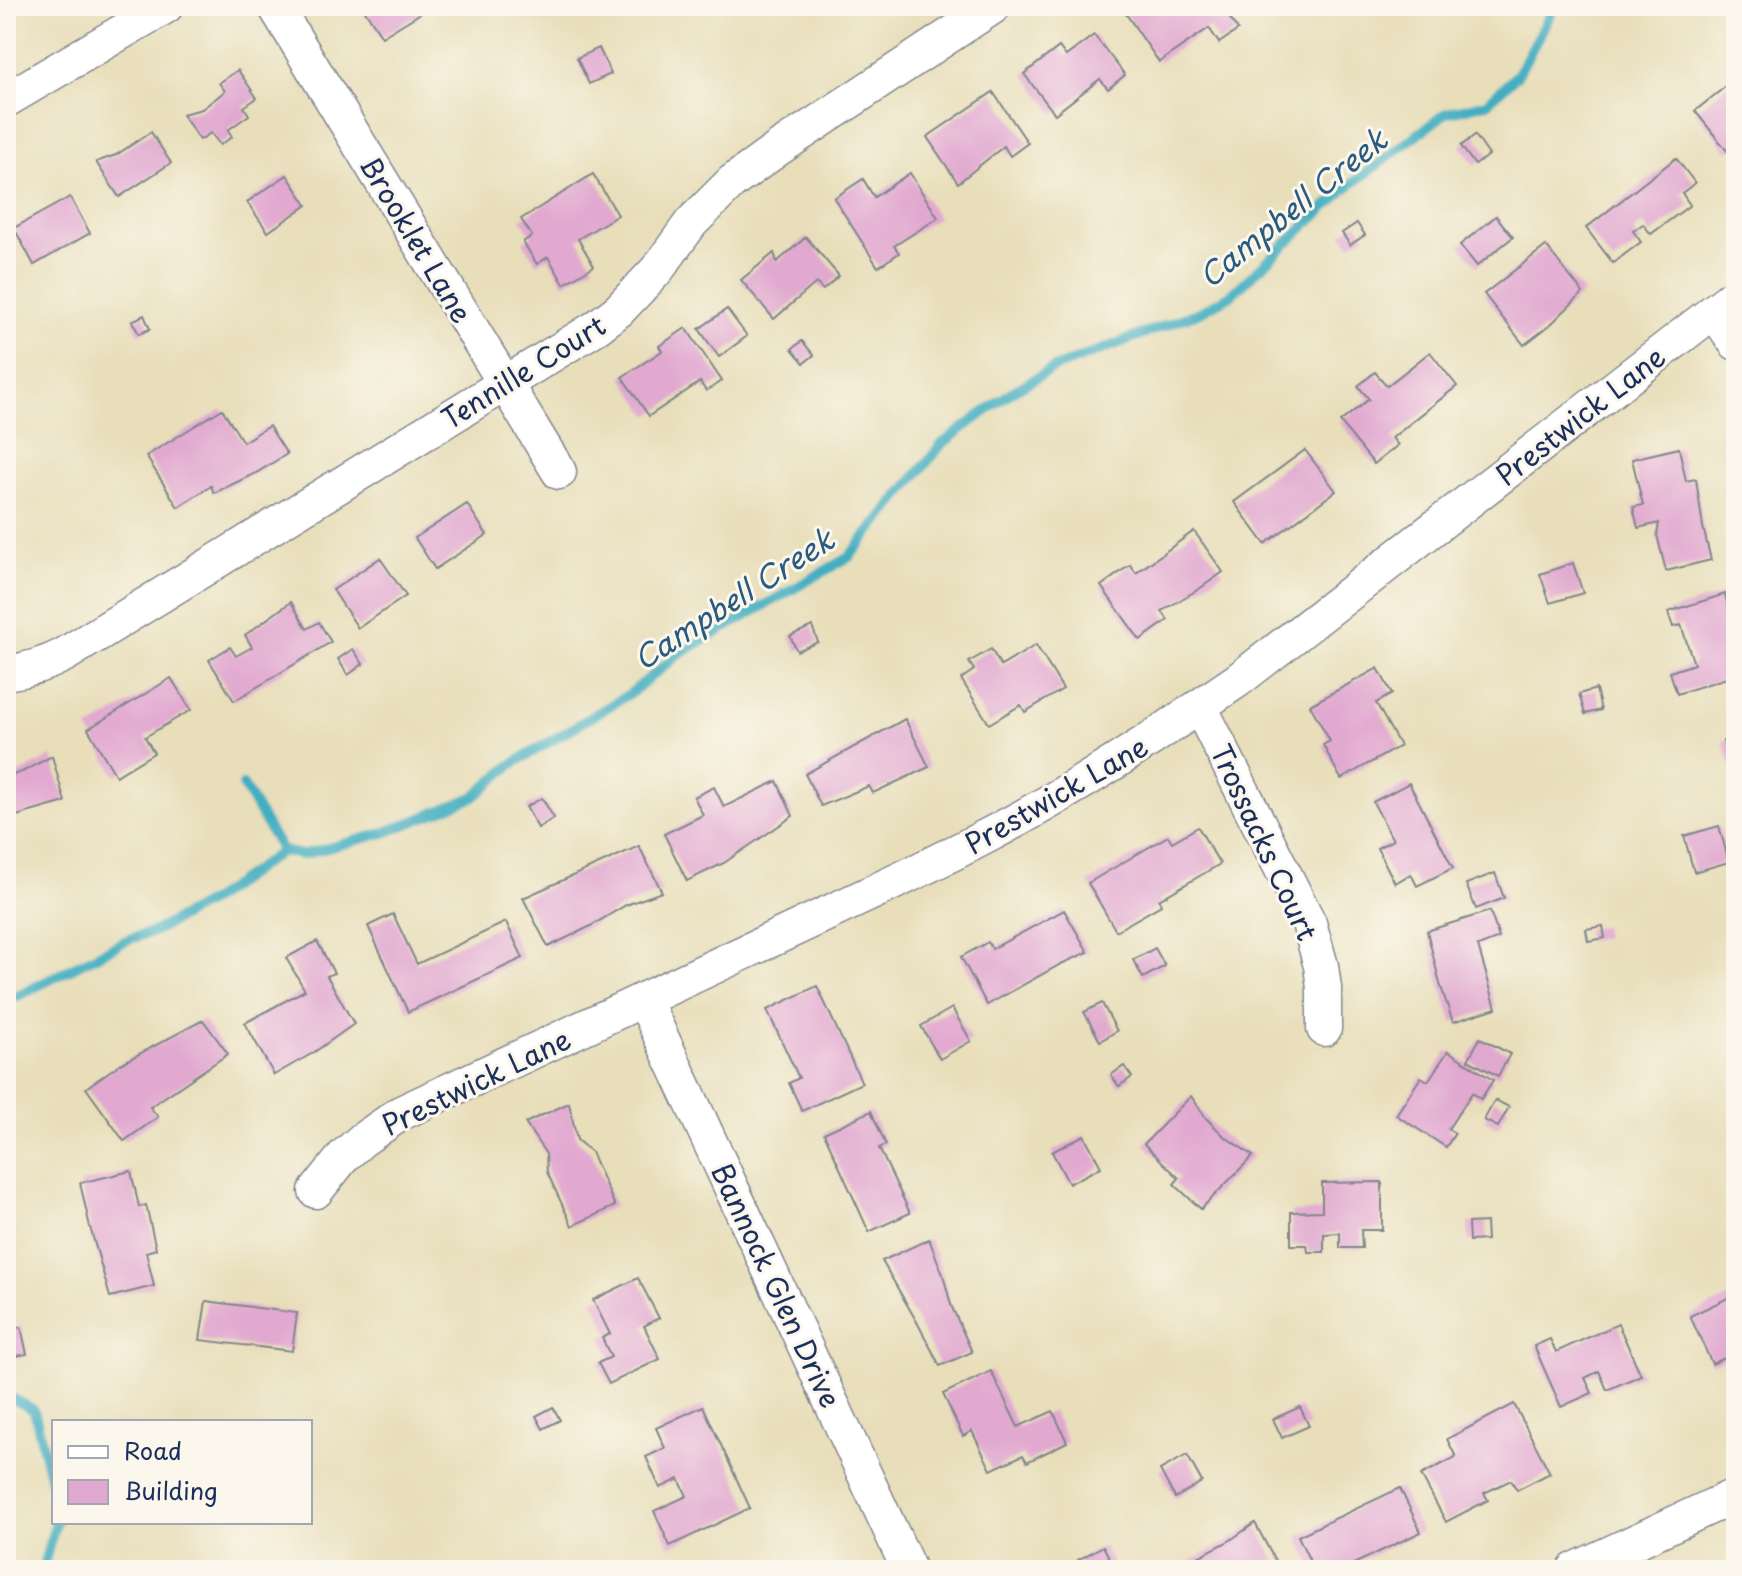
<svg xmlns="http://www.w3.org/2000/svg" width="1742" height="1576" viewBox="0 0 1742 1576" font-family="'Playpen Sans',sans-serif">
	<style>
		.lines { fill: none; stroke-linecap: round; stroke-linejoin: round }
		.stream { stroke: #42aec1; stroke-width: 10 }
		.building { fill: #e1a8d0 }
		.street-casing { stroke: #82868c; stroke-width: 37 }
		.street { stroke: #fff; stroke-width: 34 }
		.labels { text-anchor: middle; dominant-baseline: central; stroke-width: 6; stroke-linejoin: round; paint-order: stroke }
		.street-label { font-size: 28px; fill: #1b2f5e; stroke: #fbf7ec }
		.water-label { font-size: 30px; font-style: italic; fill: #295b81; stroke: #fbf7ec }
	</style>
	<rect width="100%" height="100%" fill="#fbf7ec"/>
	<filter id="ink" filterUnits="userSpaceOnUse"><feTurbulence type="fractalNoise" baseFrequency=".0125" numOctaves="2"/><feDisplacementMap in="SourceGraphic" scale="16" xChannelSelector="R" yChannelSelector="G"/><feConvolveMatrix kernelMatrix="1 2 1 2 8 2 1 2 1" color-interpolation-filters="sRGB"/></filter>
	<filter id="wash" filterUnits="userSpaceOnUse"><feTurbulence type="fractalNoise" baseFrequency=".006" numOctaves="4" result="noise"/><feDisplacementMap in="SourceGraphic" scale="32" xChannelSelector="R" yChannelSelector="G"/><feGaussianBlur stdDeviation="1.8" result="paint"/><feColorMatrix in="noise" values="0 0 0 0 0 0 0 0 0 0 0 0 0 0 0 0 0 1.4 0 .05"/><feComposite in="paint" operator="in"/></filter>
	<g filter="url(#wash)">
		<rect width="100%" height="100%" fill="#e8deba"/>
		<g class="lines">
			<!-- stream -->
			<g class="stream">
				<polyline points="243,785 282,851"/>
				<polyline points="6,1002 129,939 153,932 214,899 282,851 301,855 384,833 474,797 511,765 631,693 678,655 849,557 942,444 1013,391 1054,368 1200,312 1231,295 1345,189 1446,113 1487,103 1518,74 1555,6"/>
				<polyline points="6,1395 34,1410 54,1493"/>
				<polyline points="42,1570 56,1522"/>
			</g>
		</g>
		<g id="blocks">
			<!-- building -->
			<g class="building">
				<polygon points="362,6 432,6 382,37"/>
				<polygon points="1125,6 1221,6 1238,30 1219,43 1209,28 1159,62 1122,8"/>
				<polygon points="1094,35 1125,75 1108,89 1100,79 1055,114 1024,74 1059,47 1066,56"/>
				<polygon points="599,48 611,74 589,84 577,58"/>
				<polygon points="238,70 257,98 244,107 249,115 228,130 232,137 220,145 211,133 200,140 182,114 202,109 225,91 219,83"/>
				<polygon points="1736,78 1736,146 1728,152 1695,111"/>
				<polygon points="993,92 1028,143 1010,156 1004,146 958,183 927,137"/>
				<polygon points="151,132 171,163 119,197 96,162 116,155"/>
				<polygon points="1475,135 1489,155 1475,165 1461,146"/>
				<polygon points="1676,158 1695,183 1682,193 1690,205 1651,234 1643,224 1633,231 1641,242 1613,263 1586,228"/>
				<polygon points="910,173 938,218 894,246 899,253 878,267 834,198 863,179 874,197"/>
				<polygon points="593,174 618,215 578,239 594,266 564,284 548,257 537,264 523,242 532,236 521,219"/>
				<polygon points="287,175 307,205 268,232 247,202"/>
				<polygon points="70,197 90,233 34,265 14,228"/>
				<polygon points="1496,216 1513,237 1477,266 1460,245"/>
				<polygon points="1357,223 1365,235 1350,245 1342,233"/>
				<polygon points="806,237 839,276 823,290 816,283 774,319 741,280 774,253 777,262"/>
				<polygon points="1546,246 1583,293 1550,325 1524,345 1484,294"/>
				<polygon points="727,309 747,336 719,357 699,329"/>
				<polygon points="144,315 150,329 139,334 132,321"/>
				<polygon points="686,328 722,381 706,391 700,382 649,416 622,377 662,351 659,346"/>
				<polygon points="802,341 814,355 804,363 792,349"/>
				<polygon points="1430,352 1457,386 1392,438 1398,445 1374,464 1340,422 1369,399 1358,386 1375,372 1387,386"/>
				<polygon points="222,409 243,442 269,426 287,454 256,473 214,493 211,486 178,507 146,456"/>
				<polygon points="1679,448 1686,481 1696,479 1703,527 1711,560 1666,571 1657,535 1659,523 1638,528 1633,507 1643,505 1632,459"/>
				<polygon points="1305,450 1336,491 1265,544 1234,502"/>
				<polygon points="467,504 487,535 435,569 415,538"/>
				<polygon points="1194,531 1223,572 1202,587 1162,611 1168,620 1140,640 1101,586 1130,565 1136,573"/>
				<polygon points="380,558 406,596 358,628 333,590"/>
				<polygon points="1573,563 1583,593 1550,603 1540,574"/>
				<polygon points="1725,594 1736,640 1736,675 1677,694 1670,672 1694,664 1681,625 1673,627 1668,612"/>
				<polygon points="291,602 307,629 319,622 331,642 234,701 209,660 230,647 236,656 252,647 245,635"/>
				<polygon points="812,626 818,642 797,651 790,636"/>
				<polygon points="1036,645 1063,689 1025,712 1021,705 989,724 961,679 974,670 969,662 991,649 1001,666"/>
				<polygon points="353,649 363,664 348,675 338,659"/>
				<polygon points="1378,668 1392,694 1376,703 1400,746 1341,779 1323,745 1330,741 1310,705"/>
				<polygon points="171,678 191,710 145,737 154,753 116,776 88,729"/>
				<polygon points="1596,689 1601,710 1585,714 1579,694"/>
				<polygon points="905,719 929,767 873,793 869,786 821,806 805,774"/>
				<polygon points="1736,737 1736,779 1735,779 1723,741"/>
				<polygon points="52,756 65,802 6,819 6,777 22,772"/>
				<polygon points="777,781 793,816 724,863 687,881 664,834 703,815 694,797 714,787 724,807"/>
				<polygon points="1409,783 1453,868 1417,886 1411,874 1395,883 1377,848 1393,840 1373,802"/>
				<polygon points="542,798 554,818 538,828 526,807"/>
				<polygon points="1719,826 1729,862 1694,872 1684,836"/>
				<polygon points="1198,827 1220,864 1159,900 1161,905 1116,931 1088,883 1168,836 1172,842"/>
				<polygon points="639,846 662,892 626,905 589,927 548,947 523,898"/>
				<polygon points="1495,873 1504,898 1476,909 1466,884"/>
				<polygon points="1064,910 1088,952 1061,964 987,1005 961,957 988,942 992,949"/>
				<polygon points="1490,911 1499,938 1478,946 1496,1008 1453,1022 1440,984 1427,931"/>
				<polygon points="393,914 417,964 506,922 523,958 408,1012 368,926"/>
				<polygon points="1603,926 1605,938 1588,941 1586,929"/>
				<polygon points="317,941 334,973 327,976 354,1024 313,1053 274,1075 245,1023 305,990 286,958"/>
				<polygon points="1155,948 1165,966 1143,978 1133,960"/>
				<polygon points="817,986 862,1083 802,1111 789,1083 799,1078 767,1010"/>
				<polygon points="1102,1003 1117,1031 1100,1041 1084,1012"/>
				<polygon points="952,1008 971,1041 940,1059 921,1026"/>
				<polygon points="203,1020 228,1054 150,1107 158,1117 124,1141 86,1088 120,1064"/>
				<polygon points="1480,1038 1510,1054 1498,1076 1468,1060"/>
				<polygon points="1448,1051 1493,1080 1481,1099 1472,1093 1448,1129 1455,1133 1446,1147 1396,1115 1421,1077 1428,1081"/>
				<polygon points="1124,1066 1132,1077 1119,1086 1111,1075"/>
				<polygon points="1191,1096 1206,1118 1224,1136 1253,1156 1201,1209 1174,1184 1179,1178 1144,1144"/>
				<polygon points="1495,1100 1509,1107 1498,1127 1484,1120"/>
				<polygon points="569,1103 577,1140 591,1152 615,1206 572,1226 547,1172 546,1154 525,1123"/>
				<polygon points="871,1111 886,1145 879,1148 910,1213 869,1232 824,1133"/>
				<polygon points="1084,1135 1101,1167 1069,1184 1052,1152"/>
				<polygon points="131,1171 139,1207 146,1205 156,1249 146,1252 154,1286 110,1297 90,1227 80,1183"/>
				<polygon points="1382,1182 1382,1230 1361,1230 1362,1248 1340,1248 1340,1233 1324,1234 1324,1252 1308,1252 1307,1245 1291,1245 1291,1212 1322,1211 1322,1183"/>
				<polygon points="1486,1222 1487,1240 1469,1241 1468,1223"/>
				<polygon points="929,1239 943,1275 951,1305 972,1352 940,1366 917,1322 882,1261"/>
				<polygon points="638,1278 659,1318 644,1326 660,1359 609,1384 598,1363 611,1357 602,1338 610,1334 593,1300"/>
				<polygon points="1736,1294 1736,1353 1712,1364 1690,1316"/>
				<polygon points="206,1301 297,1313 292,1351 200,1340"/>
				<polygon points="1618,1324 1641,1375 1607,1390 1599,1371 1585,1378 1592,1393 1561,1407 1534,1346 1550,1339 1556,1352"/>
				<polygon points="21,1327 27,1354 6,1358 6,1330"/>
				<polygon points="991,1371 1018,1427 1053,1411 1067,1442 1027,1462 1023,1455 991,1470 972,1431 963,1436 943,1394"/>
				<polygon points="1514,1404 1550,1473 1517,1490 1511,1480 1484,1493 1488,1500 1446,1522 1421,1475 1456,1457 1447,1439"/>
				<polygon points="703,1406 750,1508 670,1546 654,1511 687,1496 679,1479 660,1488 646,1457 665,1448 656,1428"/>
				<polygon points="553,1407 560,1420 543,1429 536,1416"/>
				<polygon points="1300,1407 1309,1426 1282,1438 1273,1419"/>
				<polygon points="1187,1455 1202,1482 1175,1498 1160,1470"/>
				<polygon points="1400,1488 1421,1532 1341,1570 1314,1570 1298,1536"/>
				<polygon points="1255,1523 1280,1570 1173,1570 1229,1541"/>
				<polygon points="1103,1546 1116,1570 1083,1570 1078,1560"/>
			</g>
		</g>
	</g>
	<g filter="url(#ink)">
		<use href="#blocks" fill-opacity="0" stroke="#82868c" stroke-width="2"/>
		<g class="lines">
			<!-- street casing -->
			<g class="street-casing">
				<g id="street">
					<polyline points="275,6 559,472"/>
					<polyline points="6,100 166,6"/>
					<polyline points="1714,311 1736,343"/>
					<path d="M 6,673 C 27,670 45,665 64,655 L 597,327 L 619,310 L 657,270 L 691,223 L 732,182 L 779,148 L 994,6"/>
					<polyline points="1200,707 1309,923 1321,966 1324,988 1324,1029"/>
					<polyline points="644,1000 909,1570"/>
					<path d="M 316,1191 L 344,1156 L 362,1140 L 401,1113 L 901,879 C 956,852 1011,825 1064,793 C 1124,758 1181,719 1238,680 L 1736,294"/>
					<polyline points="1574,1570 1736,1495"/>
				</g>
			</g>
			<!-- street -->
			<use href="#street" class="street"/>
		</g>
	</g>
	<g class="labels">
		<!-- street labels -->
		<g class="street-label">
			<text transform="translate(417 239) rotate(59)">Brooklet Lane</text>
			<text transform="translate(523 371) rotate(-32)">Tennille Court</text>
			<text transform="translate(1580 415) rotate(-38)">Prestwick Lane</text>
			<text transform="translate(1056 794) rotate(-30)">Prestwick Lane</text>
			<text transform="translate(1265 842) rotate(65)">Trossacks Court</text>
			<text transform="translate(476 1081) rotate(-26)">Prestwick Lane</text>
			<text transform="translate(777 1285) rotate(65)">Bannock Glen Drive</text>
		</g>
		<!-- water labels -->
		<g class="water-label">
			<text transform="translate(1292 207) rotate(-39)">Campbell Creek</text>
			<text transform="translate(733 598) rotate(-33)">Campbell Creek</text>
		</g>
	</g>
	<!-- margin -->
	<rect width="1742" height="1576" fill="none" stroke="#fbf7ec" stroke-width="32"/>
	<!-- legend -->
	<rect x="52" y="1420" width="260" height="104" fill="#fbf7ec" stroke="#a1a7b3" stroke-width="2"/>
	<rect x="68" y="1446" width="40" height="12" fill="#ffffff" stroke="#a1a7b3" stroke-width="2"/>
	<text x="124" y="1460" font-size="24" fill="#1b2f5e">Road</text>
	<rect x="68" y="1480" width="40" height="24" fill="#e1a8d0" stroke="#a1a7b3" stroke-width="2"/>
	<text x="124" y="1500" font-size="24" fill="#1b2f5e">Building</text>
</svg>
